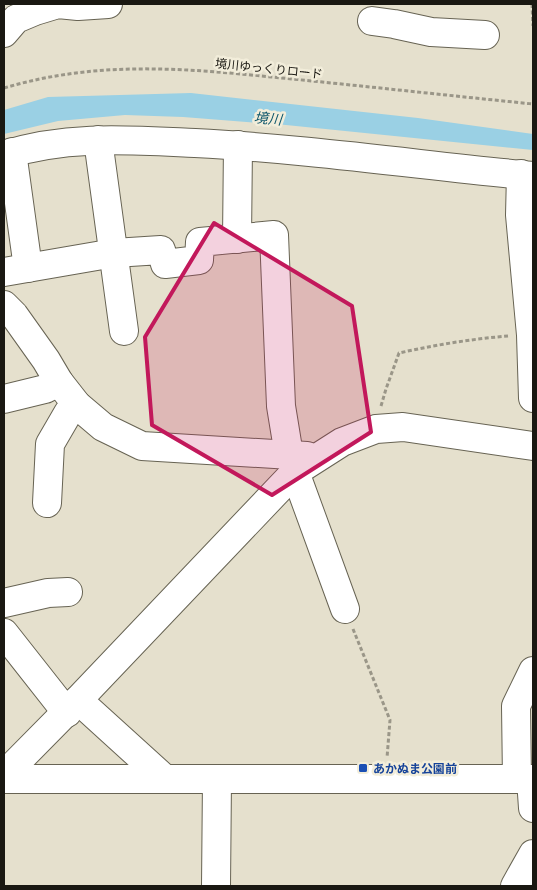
<svg xmlns="http://www.w3.org/2000/svg" width="537" height="890" viewBox="0 0 537 890" font-family="Barlow,'Noto Sans JP',sans-serif">
	<style>
		.water { fill: #9ad0e4 }
		.lines { fill: none; stroke-linecap: round; stroke-linejoin: round }
		.minor-casing { stroke: #676353; stroke-width: 30 }
		.path { stroke: #9a9688; stroke-width: 3; stroke-dasharray: 4 2.5; stroke-linecap: butt }
		.minor { stroke: #fff; stroke-width: 28 }
		.marked { fill: #c2185b; fill-opacity: 0.2; stroke: #c2185b; stroke-width: 4; stroke-linejoin: round }
		.transit-dot { fill: #1a4fb4; stroke: #f2edda; stroke-width: 2 }
		.labels { text-anchor: middle; dominant-baseline: central; stroke-width: 5; stroke-linejoin: round; paint-order: stroke }
		.street-label { font-size: 12px; fill: #1a1812; stroke: #f2edda }
		.transit-label { font-size: 12px; font-weight: bold; fill: #164399; stroke: #f2edda; text-anchor: start }
		.water-label { font-size: 14px; font-style: italic; fill: #0d566b; stroke: #f2edda }
	</style>
	<rect width="100%" height="100%" fill="#e5e0cd"/>
	<!-- water -->
	<polygon class="water" points="191,93 418,118 533,134 533,150 286,125 183,117 125,115 58,121 4,134 4,110 48,97"/>
	<g class="lines">
		<!-- minor casing -->
		<g class="minor-casing">
			<g id="minor">
				<polyline points="372,21 394,24 431,32 485,35"/>
				<polyline points="4,33 16,19 35,11 58,4 78,6 108,4"/>
				<polyline points="98,140 124,331"/>
				<polyline points="12,152 28,268"/>
				<path d="M 4,155 C 67,135 129,140 195,143 C 308,149 420,165 533,176"/>
				<polyline points="521,174 520,215 531,335 533,398"/>
				<polyline points="237,239 238,145"/>
				<polyline points="4,272 114,253 161,250 165,264 199,260 200,242 274,235 281,406 289,455"/>
				<polyline points="4,305 14,315 46,360 59,382 77,405 103,427 142,446 307,456"/>
				<polyline points="4,399 45,389 59,382"/>
				<polyline points="295,472 345,609"/>
				<polyline points="47,503 50,444 68,413 77,405"/>
				<polyline points="4,603 48,593 68,592"/>
				<polyline points="4,633 67,713"/>
				<polyline points="78,700 165,779"/>
				<polyline points="4,775 78,700 295,472 342,442 376,429 403,427 533,446"/>
				<polyline points="4,779 533,779"/>
				<polyline points="517,779 516,706 533,671"/>
				<polyline points="531,779 533,808"/>
				<polyline points="216,886 217,779"/>
				<polyline points="515,886 533,854"/>
			</g>
		</g>
		<!-- path -->
		<g class="path">
			<polyline points="532,4 533,26"/>
			<path d="M 4,88 C 102,59 192,69 292,79 C 373,87 453,96 533,104"/>
			<path d="M 381,406 L 386,389 L 399,353 C 435,345 471,339 508,336"/>
			<polyline points="353,629 390,720 387,758"/>
		</g>
		<!-- minor -->
		<use href="#minor" class="minor"/>
	</g>
	<!-- marked area -->
	<path class="marked" d="M 214,223 L 352,306 L 371,432 L 272,495 L 152,425 L 145,337 Z"/>
	<!-- markers -->
	<rect class="transit-dot" x="358" y="763" width="10" height="10" rx="2.5"/>
	<g class="labels">
		<!-- street labels -->
		<g class="street-label">
			<text transform="translate(269 68) rotate(6)">境川ゆっくりロード</text>
		</g>
		<!-- transit labels -->
		<g class="transit-label">
			<text x="373" y="768">あかぬま公園前</text>
		</g>
		<!-- water labels -->
		<g class="water-label">
			<text transform="translate(268 118) rotate(5)">境川</text>
		</g>
	</g>
	<!-- border -->
	<rect width="537" height="890" fill="none" stroke="#1a1812" stroke-width="10"/>
</svg>
